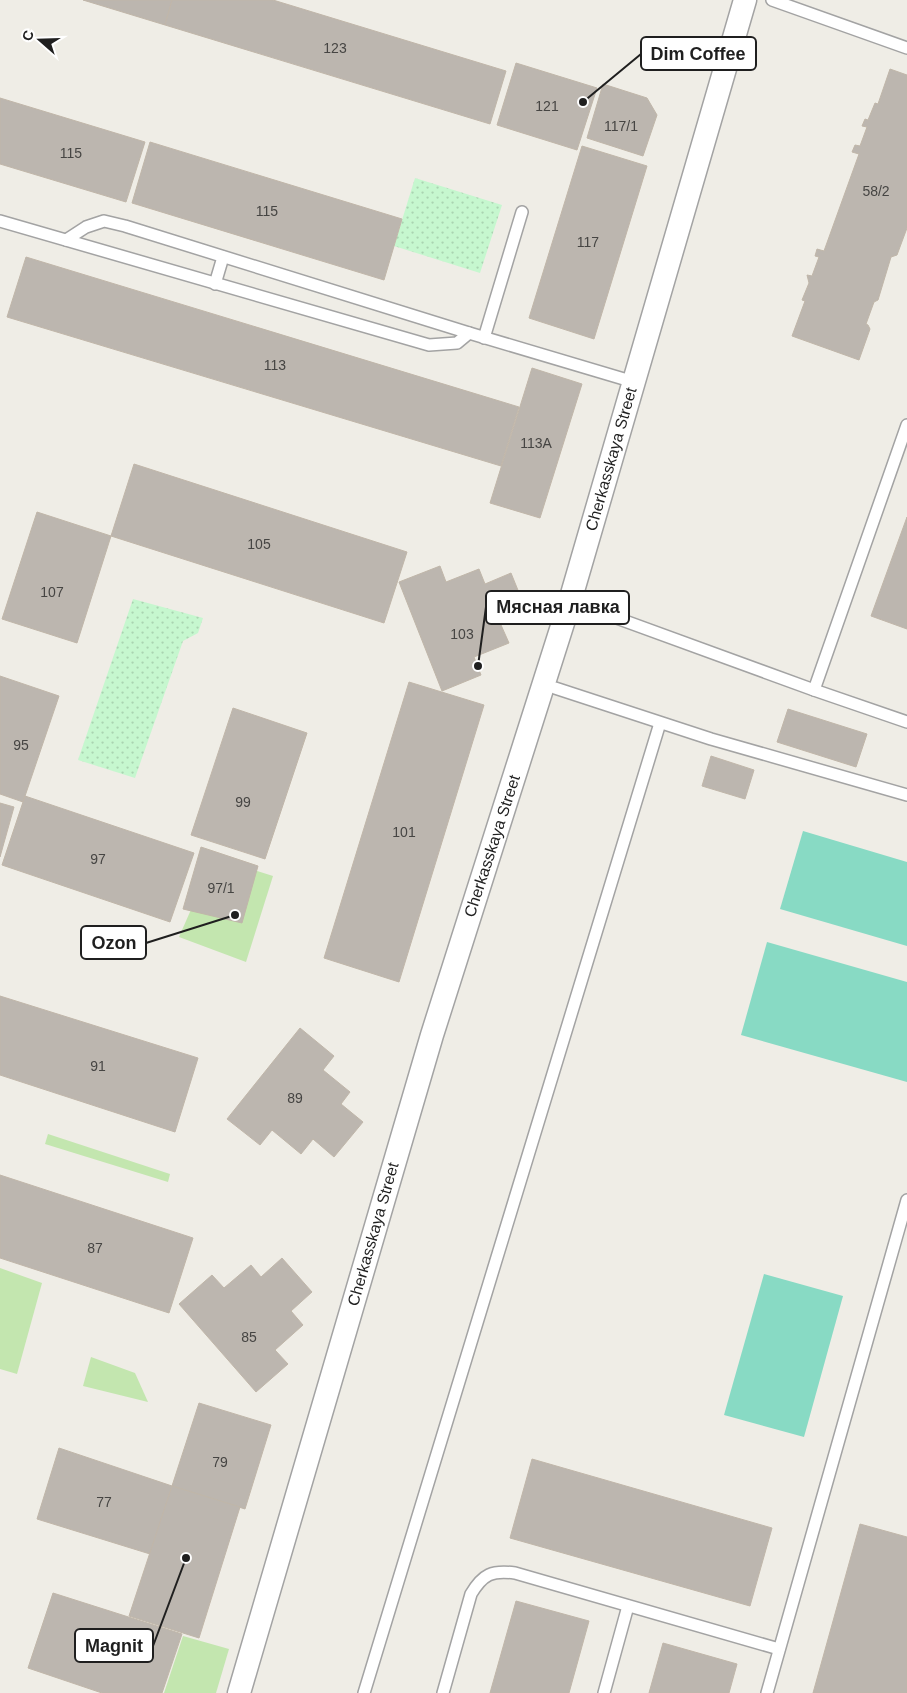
<svg xmlns="http://www.w3.org/2000/svg" width="907" height="1693" viewBox="0 0 907 1693" font-family="Helvetica,sans-serif">
	<style>
		.grass { fill: #c3e6af }
		.park { fill: url(#park-dots) }
		.pitch { fill: #88dac4 }
		.building { fill: #bcb6af; stroke: #c0b6a9 }
		.lines { fill: none; stroke-linecap: round; stroke-linejoin: round }
		.lane-casing { stroke: #a3a3a3; stroke-width: 14 }
		.street-casing { stroke: #a3a3a3; stroke-width: 25 }
		.lane { stroke: #fff; stroke-width: 11 }
		.street { stroke: #fff; stroke-width: 22 }
		.labels { text-anchor: middle; dominant-baseline: central; stroke-width: 4; stroke-linejoin: round; paint-order: stroke }
		.number-label { font-size: 14px; fill: #464543 }
		.street-label { font-size: 16px; fill: #1f1f1f; stroke: #fff }
		.leader { fill: none; stroke: #1f1f1f; stroke-width: 2 }
		.callout-dot { fill: #1f1f1f; stroke: #fff; stroke-width: 2 }
		.callout { fill: #fff; stroke: #1f1f1f; stroke-width: 2 }
		.callout-label { font-size: 18px; text-anchor: middle; font-weight: bold; fill: #1f1f1f }
	</style>
	<defs>
		<pattern id="park-dots" width="8" height="8" patternUnits="userSpaceOnUse" patternTransform="scale(1.25)"><rect width="8" height="8" fill="#c6f7cf"/><path d="M2 2h.1M6 6h.1" fill="none" stroke="#aad3b1" stroke-width="1.8" stroke-linecap="round"/></pattern>
	</defs>
	<rect width="100%" height="100%" fill="#efede6"/>
	<!-- grass -->
	<g class="grass">
		<polygon points="214,857 273,876 246,962 179,937"/>
		<polygon points="48,1134 170,1174 168,1182 45,1144"/>
		<polygon points="0,1268 42,1283 17,1374 0,1369"/>
		<polygon points="91,1357 135,1373 148,1402 83,1386"/>
		<polygon points="183,1636 229,1649 216,1693 164,1693"/>
	</g>
	<!-- park -->
	<g class="park">
		<polygon points="415,178 502,205 480,273 394,246"/>
		<polygon points="133,599 203,618 198,633 183,641 135,778 78,760"/>
	</g>
	<!-- pitch -->
	<g class="pitch">
		<polygon points="803,831 907,862 907,946 780,909"/>
		<polygon points="767,942 907,982 907,1082 741,1035"/>
		<polygon points="764,1274 843,1296 804,1437 724,1415"/>
	</g>
	<!-- building -->
	<g class="building">
		<polygon points="83,0 172,0 165,25"/>
		<polygon points="172,0 273,0 506,71 490,124 165,25"/>
		<polygon points="516,63 597,88 577,150 497,125"/>
		<polygon points="890,69 907,75 907,228 897,255 891,257 878,300 874,302 866,324 868,325 870,329 859,360 792,336 805,301 802,300 809,283 807,275 812,276 819,257 815,256 817,249 824,251 859,154 852,152 855,145 860,146 867,127 862,126 865,119 868,120 875,103 878,104"/>
		<polygon points="603,84 647,98 657,115 643,156 587,138"/>
		<polygon points="0,98 145,142 126,202 0,164"/>
		<polygon points="150,142 402,219 384,280 132,203"/>
		<polygon points="582,146 647,166 594,339 529,318"/>
		<polygon points="26,257 519,407 501,466 7,317"/>
		<polygon points="532,368 582,384 540,518 490,503"/>
		<polygon points="134,464 407,552 384,623 111,536"/>
		<polygon points="37,512 111,536 77,643 2,619"/>
		<polygon points="907,517 907,629 871,616"/>
		<polygon points="440,566 446,582 479,569 485,584 511,573 528,615 501,625 509,643 474,657 481,675 442,691 399,582"/>
		<polygon points="0,676 59,696 23,802 0,794"/>
		<polygon points="409,682 484,705 399,982 324,958"/>
		<polygon points="233,708 307,733 265,859 191,835"/>
		<polygon points="788,709 867,734 856,767 777,742"/>
		<polygon points="711,756 754,770 745,799 702,786"/>
		<polygon points="25,796 194,853 170,922 2,865"/>
		<polygon points="0,803 14,807 0,857"/>
		<polygon points="201,847 258,866 242,923 183,909"/>
		<polygon points="0,996 198,1058 175,1132 0,1075"/>
		<polygon points="300,1028 334,1056 323,1070 350,1092 341,1104 363,1122 334,1157 313,1139 301,1154 272,1130 260,1145 227,1119"/>
		<polygon points="0,1175 193,1238 169,1313 0,1258"/>
		<polygon points="282,1258 312,1292 291,1311 303,1325 275,1350 288,1364 256,1392 179,1304 212,1275 224,1288 251,1265 261,1277"/>
		<polygon points="199,1403 271,1425 245,1509 172,1486"/>
		<polygon points="59,1448 172,1486 150,1554 37,1519"/>
		<polygon points="532,1459 772,1528 750,1606 510,1538"/>
		<polygon points="172,1486 240,1507 199,1638 129,1616"/>
		<polygon points="860,1524 907,1537 907,1693 813,1693"/>
		<polygon points="53,1593 182,1634 162,1693 102,1693 28,1668"/>
		<polygon points="516,1601 589,1621 569,1693 490,1693"/>
		<polygon points="663,1643 737,1664 729,1693 649,1693"/>
	</g>
	<g class="lines">
		<!-- lane casing -->
		<g class="lane-casing">
			<g id="lane">
				<polyline points="772,0 907,48"/>
				<polyline points="0,221 429,345 457,343 469,333"/>
				<polyline points="66,240 86,227 104,221 125,226 469,333 634,382"/>
				<polyline points="215,284 223,257"/>
				<polyline points="484,338 522,212"/>
				<polyline points="570,601 814,690 907,722"/>
				<polyline points="555,688 711,739 907,795"/>
				<polyline points="814,690 907,425"/>
				<polyline points="364,1693 660,723"/>
				<path d="M 443,1693 L 471,1594 C 483,1574 492,1570 515,1573 L 779,1649"/>
				<polyline points="604,1693 628,1606"/>
				<polyline points="767,1693 907,1200"/>
			</g>
		</g>
		<!-- street casing -->
		<g class="street-casing">
			<polyline id="street" points="239,1693 432,1035 570,601 745,0"/>
		</g>
		<!-- lane -->
		<use href="#lane" class="lane"/>
		<!-- street -->
		<use href="#street" class="street"/>
	</g>
	<g class="labels">
		<!-- number labels -->
		<g class="number-label">
			<text x="335" y="48">123</text>
			<text x="547" y="106">121</text>
			<text x="621" y="126">117/1</text>
			<text x="71" y="153">115</text>
			<text x="876" y="191">58/2</text>
			<text x="267" y="211">115</text>
			<text x="588" y="242">117</text>
			<text x="275" y="365">113</text>
			<text x="536" y="443">113А</text>
			<text x="259" y="544">105</text>
			<text x="52" y="592">107</text>
			<text x="462" y="634">103</text>
			<text x="21" y="745">95</text>
			<text x="243" y="802">99</text>
			<text x="404" y="832">101</text>
			<text x="98" y="859">97</text>
			<text x="221" y="888">97/1</text>
			<text x="98" y="1066">91</text>
			<text x="295" y="1098">89</text>
			<text x="95" y="1248">87</text>
			<text x="249" y="1337">85</text>
			<text x="220" y="1462">79</text>
			<text x="104" y="1502">77</text>
		</g>
		<!-- street labels -->
		<g class="street-label">
			<text transform="translate(611 459) rotate(-74)">Cherkasskaya Street</text>
			<text transform="translate(492 846) rotate(-72)">Cherkasskaya Street</text>
			<text transform="translate(373 1234) rotate(-74)">Cherkasskaya Street</text>
		</g>
	</g>
	<!-- callouts -->
	<path class="leader" d="M583 102L641 54M478 666L486 607M235 915L146 943M186 1558L153 1646"/>
	<g class="callout-dot">
		<circle cx="583" cy="102" r="5"/>
		<circle cx="478" cy="666" r="5"/>
		<circle cx="235" cy="915" r="5"/>
		<circle cx="186" cy="1558" r="5"/>
	</g>
	<g class="callout">
		<rect x="641" y="37" width="115" height="33" rx="5"/>
		<rect x="486" y="591" width="143" height="33" rx="5"/>
		<rect x="81" y="926" width="65" height="33" rx="5"/>
		<rect x="75" y="1629" width="78" height="33" rx="5"/>
	</g>
	<g class="callout-label">
		<text x="698" y="60">Dim Coffee</text>
		<text x="558" y="613">Мясная лавка</text>
		<text x="114" y="949">Ozon</text>
		<text x="114" y="1652">Magnit</text>
	</g>
	<!-- north arrow -->
	<g transform="translate(40 40) rotate(290)" stroke="#ffffff" stroke-width="4" paint-order="stroke">
	<path d="M0-4L9 19L0 12L-9 19Z" fill="#1f1f1f"/>
	<text y="-8" font-size="14" font-weight="bold" text-anchor="middle" fill="#1f1f1f">С</text>
	</g>
</svg>
